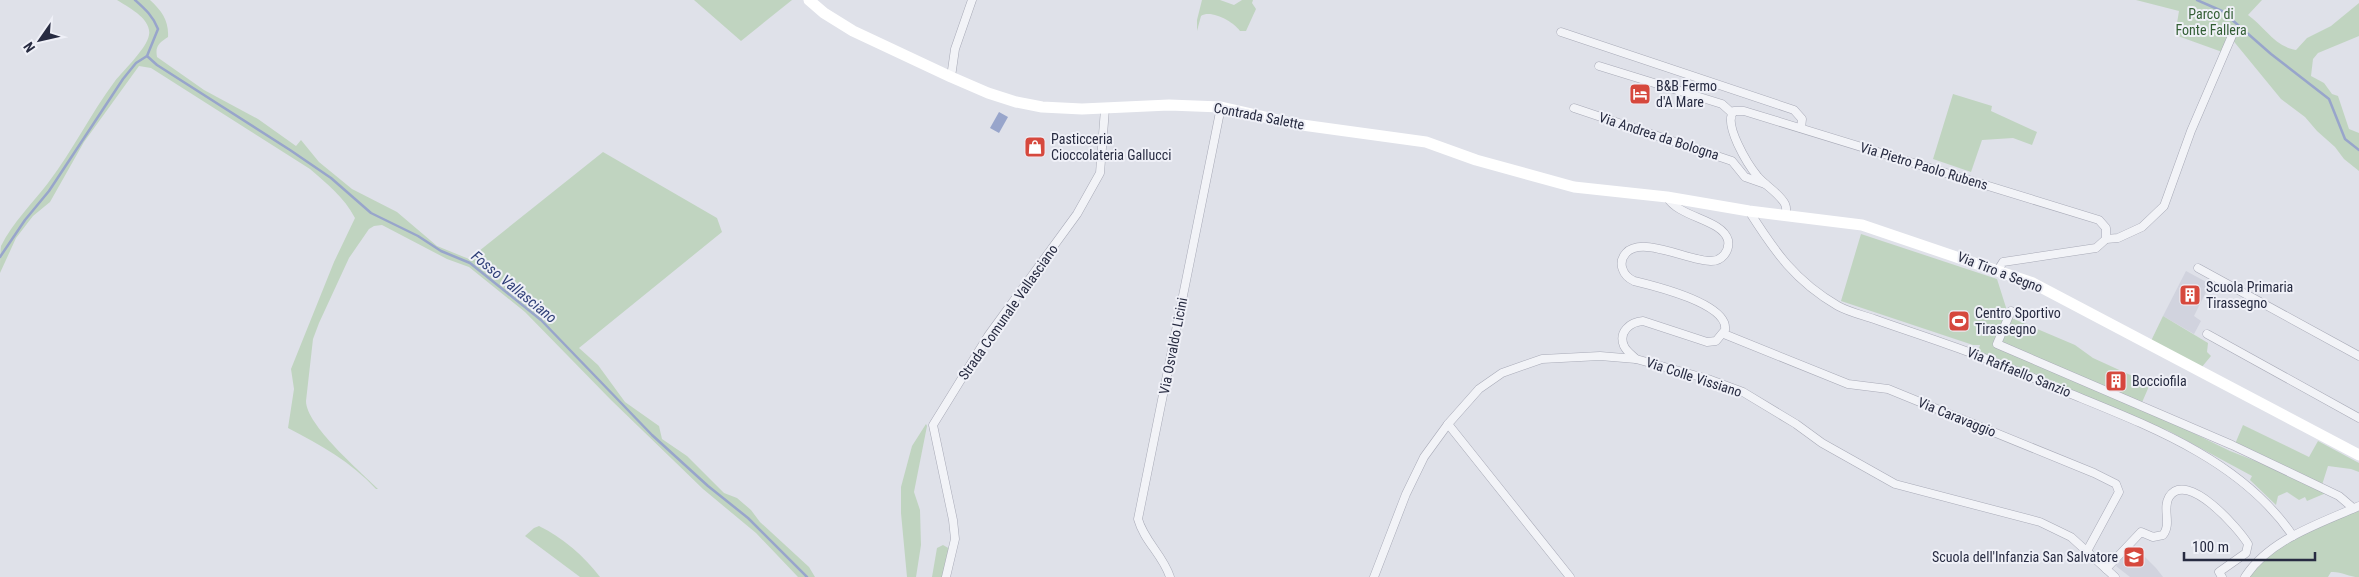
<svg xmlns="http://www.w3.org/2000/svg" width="2359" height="577" viewBox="0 0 2359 577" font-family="'Roboto Condensed',sans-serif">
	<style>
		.built { fill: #d1d3de }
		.green { fill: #c0d4c0 }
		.water { fill: #98a5cb }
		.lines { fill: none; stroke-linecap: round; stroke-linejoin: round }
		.stream { stroke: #98a5cb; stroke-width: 2.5 }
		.street-casing { stroke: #a8aab7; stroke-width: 9 }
		.street { stroke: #f2f3f7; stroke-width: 8 }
		.secondary { stroke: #fff; stroke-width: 11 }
		.labels { text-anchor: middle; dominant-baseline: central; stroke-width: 4; stroke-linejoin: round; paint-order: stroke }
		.park-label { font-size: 14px; fill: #335e35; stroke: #eff0f7 }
		.poi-label { font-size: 14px; fill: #272b41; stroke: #eff0f7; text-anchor: start }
		.street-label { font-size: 14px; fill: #272b41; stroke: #eff0f7 }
		.water-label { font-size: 15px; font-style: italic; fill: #2f3f78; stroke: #eff0f7 }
	</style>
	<rect width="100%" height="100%" fill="#dfe1e9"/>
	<!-- built -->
	<g class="built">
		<polygon points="2186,271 2210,284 2194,316 2201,321 2194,334 2163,316"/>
		<polygon points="2133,545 2156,568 2163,577 2130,577 2116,566"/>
	</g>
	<!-- green -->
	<g class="green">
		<path d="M 117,0 L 150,0 C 162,11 169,21 168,37 C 159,43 155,46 157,57 L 204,90 L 258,119 L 296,146 L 301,140 L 319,162 L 352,189 L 397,212 L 437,246 L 469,259 L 603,152 L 717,218 L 722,232 L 579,348 L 598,365 L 625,402 L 659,426 L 662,439 L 687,456 L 724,493 L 737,498 L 751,510 L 760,522 L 809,567 L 815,577 L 798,577 L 756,533 L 703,489 L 611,400 L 525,312 L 469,267 L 447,259 L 382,225 L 374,226 L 369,229 L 349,258 L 319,323 L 313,339 L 306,401 C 306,425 360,471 378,489 L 376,489 C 351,462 321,445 288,428 L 294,389 L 291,369 L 334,262 L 355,218 C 344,197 327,184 310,169 L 151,68 L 139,66 L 84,142 L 50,202 L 33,216 L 16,238 L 0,273 C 0,265 0,253 1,246 C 13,222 32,204 48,183 C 73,150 91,113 115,81 C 124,70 147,48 149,35 C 152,19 128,7 117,0 Z"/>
		<polygon points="694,0 792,0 741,41"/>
		<path d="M 1202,0 L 1220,0 L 1234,5 L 1242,0 L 1253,0 L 1252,3 L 1256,9 L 1246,31 L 1240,31 C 1234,22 1211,9 1201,16 L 1197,31 L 1197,20 Z"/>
		<path d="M 2136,0 L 2262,0 L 2248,15 C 2264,26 2275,47 2296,50 L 2307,38 L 2331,26 L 2359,3 L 2359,36 L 2318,53 L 2313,59 L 2311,76 L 2324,83 L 2332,94 L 2338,96 L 2349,129 L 2359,133 L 2359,171 L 2344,159 L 2335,147 L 2317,131 L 2305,117 L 2281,99 L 2231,38 L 2225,53 L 2175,35 L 2179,11 Z"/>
		<polygon points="1953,94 1992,106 1991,111 2037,132 2032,145 2013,138 1982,140 1971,172 1933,159"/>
		<polygon points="1861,234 1997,279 2009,317 2075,345 2093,358 2150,384 2140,407 2230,451 2281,471 2326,493 2307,501 2305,497 2299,500 2287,492 2278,496 2276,505 2250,480 2252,476 2167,430 2149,426 1977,354 1980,345 1973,345 1841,301"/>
		<polygon points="2163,316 2208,343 2207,352 2211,356 2201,368 2151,341"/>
		<polygon points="926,424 927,426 914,492 920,510 921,545 916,577 907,577 901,513 901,487 912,446"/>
		<polygon points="2243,425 2309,457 2318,441 2359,463 2359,472 2351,469 2328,466 2322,485 2235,444"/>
		<path d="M 2359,510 L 2359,577 C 2349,577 2340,571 2331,572 L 2328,577 L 2250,577 C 2269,544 2326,525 2359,510 Z"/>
		<path d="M 539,526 C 562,537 584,556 600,577 L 580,577 L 525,536 L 534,528 Z"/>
		<polygon points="943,545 950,549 942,577 932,577 937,548"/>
	</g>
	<!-- water -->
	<polygon class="water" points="999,112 1008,117 999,133 990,128"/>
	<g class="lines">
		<!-- stream -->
		<g class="stream">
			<path d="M 135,0 C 145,9 153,16 158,29 L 147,56 L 157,65 L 290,150 L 331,178 L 371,213 L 418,236 L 441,251 L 470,263 L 541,320 L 652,435 L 708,486 L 748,518 L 807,577"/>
			<polyline points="2197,0 2222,11 2271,54 2329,99 2345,139 2359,150"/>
			<polyline points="0,257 25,220 49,191 123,79 136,63 147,56"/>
		</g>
		<!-- street casing -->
		<g class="street-casing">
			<g id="street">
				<polyline points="1561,32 1794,110 1802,119 1801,128"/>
				<polyline points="1599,66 1722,104 1732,113"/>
				<polyline points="951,77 955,49 972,0"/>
				<polyline points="1574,108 1732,161 1745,177 1765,184"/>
				<path d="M 1749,211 C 1775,252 1795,281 1838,306 C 1849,312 1862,315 1874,319 C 1899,328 1924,336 1949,345 C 1990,359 2031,377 2071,394 C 2152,427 2242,461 2293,536"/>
				<path d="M 1786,216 C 1786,211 1787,208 1785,204 C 1779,193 1766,186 1758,177 C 1748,165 1722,123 1734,111 L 1744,111 L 2099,220 L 2106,228 L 2106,239 L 2096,248 L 2003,262 L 1998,270"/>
				<polyline points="2106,239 2118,238 2142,227 2164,206 2191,131 2234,31"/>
				<polyline points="2198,268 2359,356"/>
				<polyline points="2011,311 1997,344 2232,445 2339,496 2353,508"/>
				<polyline points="1724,334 1848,384 1888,389 2094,473 2116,484 2119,492 2087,551"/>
				<polyline points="2207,334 2359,418"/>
				<path d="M 1636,359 C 1632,355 1627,352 1624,346 C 1618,332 1630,322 1643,321 L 1707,342 L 1716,341 L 1725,330 C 1729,304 1655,286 1634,281 C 1623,276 1617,263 1626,253 C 1642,235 1691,262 1711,261 C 1722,261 1730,251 1728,240 C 1722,219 1679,218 1667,197"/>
				<polyline points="1448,424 1570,577"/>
				<path d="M 2106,569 L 2141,532 L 2153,537 L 2163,535 C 2172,524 2162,509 2169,497 C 2187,469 2239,529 2248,544 L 2246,553 L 2219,572 L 2222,577"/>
				<polyline points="946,577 955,539 953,520 933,425 988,336 1077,214 1100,173 1105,109"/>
				<path d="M 1170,577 C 1163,555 1144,541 1138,519 L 1221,107"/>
				<polyline points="1374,577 1406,494 1424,457 1448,424 1479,389 1502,373 1542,359 1600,356 1636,359 1708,379 1743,392 1796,424 1822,443 1895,484 2040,522 2071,537 2115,577"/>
				<path d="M 2245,577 C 2270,539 2319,524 2359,506"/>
			</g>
		</g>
		<!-- street -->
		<use href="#street" class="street"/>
		<!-- secondary -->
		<polyline class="secondary" points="809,0 824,13 853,31 951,77 988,93 1016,102 1042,107 1082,109 1169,105 1221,107 1295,124 1426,142 1476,160 1574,187 1667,197 1749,211 1862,225 2033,283 2359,455"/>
	</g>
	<!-- icons -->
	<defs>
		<g id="hotel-square" transform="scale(1.125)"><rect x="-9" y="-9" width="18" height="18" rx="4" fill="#d6483d" stroke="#eff0f7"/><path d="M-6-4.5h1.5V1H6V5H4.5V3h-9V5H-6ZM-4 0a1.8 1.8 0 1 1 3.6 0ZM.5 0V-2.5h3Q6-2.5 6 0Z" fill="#fff"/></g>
		<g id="shop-square" transform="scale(1.125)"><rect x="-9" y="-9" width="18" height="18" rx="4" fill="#d6483d" stroke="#eff0f7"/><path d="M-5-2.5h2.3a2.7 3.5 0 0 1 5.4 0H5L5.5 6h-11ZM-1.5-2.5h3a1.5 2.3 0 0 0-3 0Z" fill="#fff"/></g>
		<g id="building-square" transform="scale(1.125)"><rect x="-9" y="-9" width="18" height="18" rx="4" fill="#d6483d" stroke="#eff0f7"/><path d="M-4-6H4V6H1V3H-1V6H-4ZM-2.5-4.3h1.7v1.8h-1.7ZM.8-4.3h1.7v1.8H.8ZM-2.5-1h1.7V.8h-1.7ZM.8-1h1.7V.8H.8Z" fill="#fff"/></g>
		<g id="stadium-square" transform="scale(1.125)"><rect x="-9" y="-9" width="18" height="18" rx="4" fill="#d6483d" stroke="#eff0f7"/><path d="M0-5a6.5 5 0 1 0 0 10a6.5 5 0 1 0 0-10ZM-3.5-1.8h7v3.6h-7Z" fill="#fff"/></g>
		<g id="school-square" transform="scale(1.125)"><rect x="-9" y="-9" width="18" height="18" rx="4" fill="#d6483d" stroke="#eff0f7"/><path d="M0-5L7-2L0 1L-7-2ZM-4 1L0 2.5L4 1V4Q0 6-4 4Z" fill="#fff"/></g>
	</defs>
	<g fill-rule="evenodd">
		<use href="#hotel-square" x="1640" y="94"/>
		<use href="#shop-square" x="1035" y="147"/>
		<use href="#building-square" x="2190" y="295"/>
		<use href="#stadium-square" x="1959" y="321"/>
		<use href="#building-square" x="2116" y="381"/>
		<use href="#school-square" x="2134" y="557"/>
	</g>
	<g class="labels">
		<!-- park labels -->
		<g class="park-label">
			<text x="2211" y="14">Parco di<tspan x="2211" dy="16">Fonte Fallera</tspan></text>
		</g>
		<!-- poi labels -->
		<g class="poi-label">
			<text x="1656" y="86">B&amp;B Fermo<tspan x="1656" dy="16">d'A Mare</tspan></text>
			<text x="1051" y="139">Pasticceria<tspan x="1051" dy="16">Cioccolateria Gallucci</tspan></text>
			<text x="2206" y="287">Scuola Primaria<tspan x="2206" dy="16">Tirassegno</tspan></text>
			<text x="1975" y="313">Centro Sportivo<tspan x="1975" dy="16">Tirassegno</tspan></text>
			<text x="2132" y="381">Bocciofila</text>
			<text x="2118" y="557" text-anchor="end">Scuola dell'Infanzia San Salvatore</text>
		</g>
		<!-- street labels -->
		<g class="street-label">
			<text transform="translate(1259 116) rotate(11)">Contrada Salette</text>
			<text transform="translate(1659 136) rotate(18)">Via Andrea da Bologna</text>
			<text transform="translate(1924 166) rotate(17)">Via Pietro Paolo Rubens</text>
			<text transform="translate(2000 272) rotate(21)">Via Tiro a Segno</text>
			<text transform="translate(1008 312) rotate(-55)">Strada Comunale Vallasciano</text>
			<text transform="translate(1173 346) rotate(-79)">Via Osvaldo Licini</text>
			<text transform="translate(2019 372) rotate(22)">Via Raffaello Sanzio</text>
			<text transform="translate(1694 377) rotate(18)">Via Colle Vissiano</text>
			<text transform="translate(1957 417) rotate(22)">Via Caravaggio</text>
		</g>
		<!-- water labels -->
		<g class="water-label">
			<text transform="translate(514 287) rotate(39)">Fosso Vallasciano</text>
		</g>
	</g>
	<!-- north arrow -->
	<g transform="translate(40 40) rotate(236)" stroke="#eff0f7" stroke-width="4" paint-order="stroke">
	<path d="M0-4L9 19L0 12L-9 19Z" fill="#272b41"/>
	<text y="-8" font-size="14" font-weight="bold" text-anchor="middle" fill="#272b41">N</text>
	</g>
	<!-- scale -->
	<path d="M2184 552v8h131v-8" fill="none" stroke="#272b41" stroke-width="2.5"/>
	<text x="2192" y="552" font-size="15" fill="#272b41" stroke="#eff0f7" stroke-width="4" paint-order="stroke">100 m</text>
</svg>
